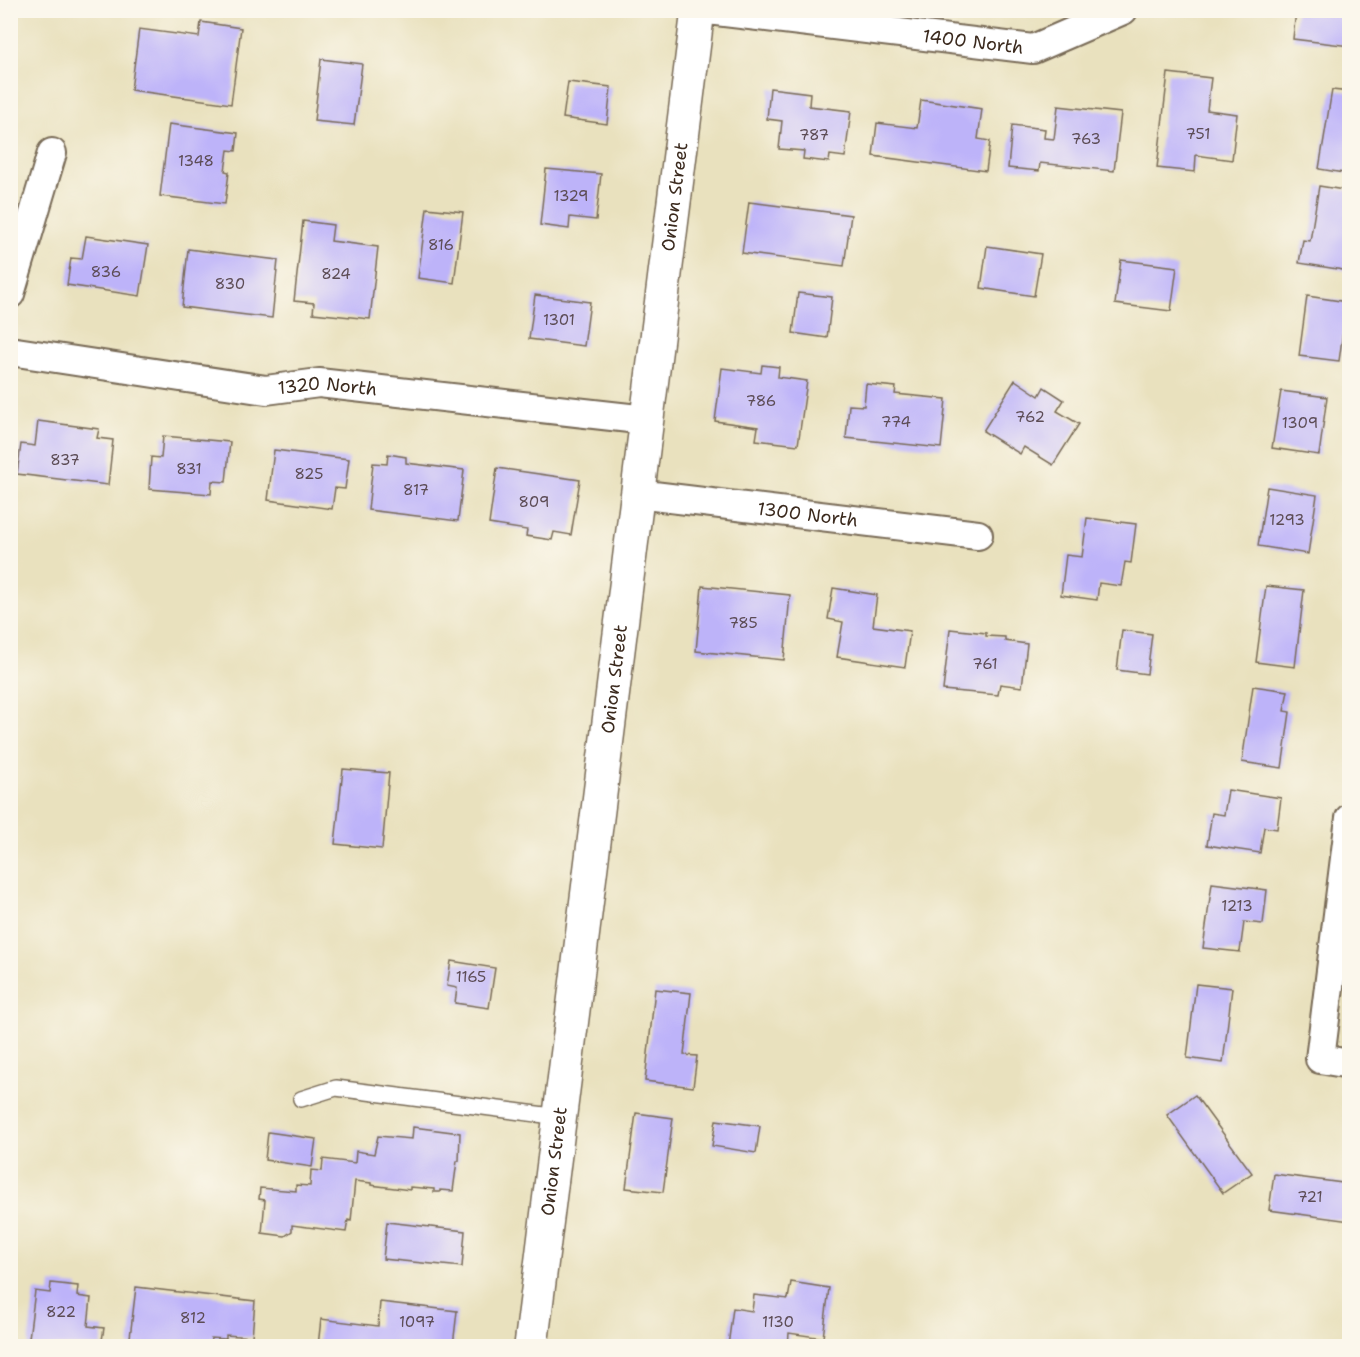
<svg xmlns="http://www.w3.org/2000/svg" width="1360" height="1357" viewBox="0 0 1360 1357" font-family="'Shantell Sans',sans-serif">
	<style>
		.building { fill: #bdb3f9 }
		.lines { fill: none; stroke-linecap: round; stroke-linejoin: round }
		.lane-casing { stroke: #786a56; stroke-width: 18 }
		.street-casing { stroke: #786a56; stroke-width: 32 }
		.secondary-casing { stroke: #786a56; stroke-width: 36 }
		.lane { stroke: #fff; stroke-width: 15 }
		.street { stroke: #fff; stroke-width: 28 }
		.secondary { stroke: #fff; stroke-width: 33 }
		.labels { text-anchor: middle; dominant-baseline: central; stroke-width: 5; stroke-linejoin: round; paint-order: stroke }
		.number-label { font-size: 15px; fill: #5c4c55 }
		.street-label { font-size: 18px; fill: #3b2a1e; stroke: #fbf7ec }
	</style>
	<rect width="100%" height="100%" fill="#fbf7ec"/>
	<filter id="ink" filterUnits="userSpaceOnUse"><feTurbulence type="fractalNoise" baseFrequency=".0167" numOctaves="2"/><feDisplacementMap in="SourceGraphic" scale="12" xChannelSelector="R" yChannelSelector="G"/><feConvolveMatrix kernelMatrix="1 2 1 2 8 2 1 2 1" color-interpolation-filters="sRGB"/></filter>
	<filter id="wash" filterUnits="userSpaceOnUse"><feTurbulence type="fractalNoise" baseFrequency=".008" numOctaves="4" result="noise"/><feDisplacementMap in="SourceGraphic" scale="24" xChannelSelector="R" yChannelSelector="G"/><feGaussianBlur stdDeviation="1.35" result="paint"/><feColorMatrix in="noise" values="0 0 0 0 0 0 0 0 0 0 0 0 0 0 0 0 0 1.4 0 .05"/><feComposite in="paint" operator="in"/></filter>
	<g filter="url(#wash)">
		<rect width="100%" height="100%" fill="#e9e1be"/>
		<g id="blocks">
			<!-- building -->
			<g class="building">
				<polygon points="1296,10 1350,10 1350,46 1293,39"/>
				<polygon points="201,22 241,28 231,104 131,90 139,29 199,37"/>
				<polygon points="321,59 362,64 354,125 314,121"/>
				<polygon points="1168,73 1211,78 1207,110 1237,114 1232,160 1196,155 1195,172 1157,168"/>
				<polygon points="568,82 611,87 607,124 563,118"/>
				<polygon points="770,88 810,93 809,106 851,111 845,157 830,155 829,162 803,159 804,151 779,149 782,121 767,119"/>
				<polygon points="1332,90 1350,92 1350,174 1319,169"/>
				<polygon points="921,100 982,109 978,139 990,141 986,171 873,156 877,123 917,128"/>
				<polygon points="1058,106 1121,113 1114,171 1040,163 1039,171 1008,168 1012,125 1045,129 1044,138 1054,139"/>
				<polygon points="169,124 238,133 236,151 228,150 225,171 229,172 225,204 160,196"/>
				<polygon points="546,169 601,174 596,220 570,217 569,229 540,225"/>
				<polygon points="1319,186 1350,191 1350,271 1299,263 1303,240 1310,241"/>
				<polygon points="749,202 851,215 844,266 742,253"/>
				<polygon points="427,208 463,212 454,283 418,278"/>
				<polygon points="303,221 333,225 331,241 378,247 370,319 313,313 314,303 294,301"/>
				<polygon points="86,236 148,245 140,296 67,285 71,258 82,259"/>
				<polygon points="987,246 1041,254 1034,296 981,288"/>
				<polygon points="188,249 278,260 272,318 182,307"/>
				<polygon points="1121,260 1177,267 1171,311 1115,304"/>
				<polygon points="798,293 832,297 827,338 793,333"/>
				<polygon points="535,295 590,302 584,346 529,339"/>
				<polygon points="1307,296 1347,302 1339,361 1299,356"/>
				<polygon points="762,365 779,367 778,377 807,381 798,445 756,440 758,427 715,421 722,368 761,373"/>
				<polygon points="1015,380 1039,396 1044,387 1064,400 1057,411 1079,424 1053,465 1024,447 1020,454 983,431"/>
				<polygon points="866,384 896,387 895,394 946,399 941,448 846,438 849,405 864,406"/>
				<polygon points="1281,391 1327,397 1319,455 1272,448"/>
				<polygon points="38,421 99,429 97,438 113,440 108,485 17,474 21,444 35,446"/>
				<polygon points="163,436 230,442 226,482 212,481 211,494 149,489 151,457 161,458"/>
				<polygon points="274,450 349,459 345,489 335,488 332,509 268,500"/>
				<polygon points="388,454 406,457 406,463 464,470 458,521 368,510 373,463 387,464"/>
				<polygon points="497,468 580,480 571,535 554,532 552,540 526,536 527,530 489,524"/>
				<polygon points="1267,487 1317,495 1308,554 1258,546"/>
				<polygon points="1087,518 1136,524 1131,563 1125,562 1121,586 1099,583 1097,600 1061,595 1066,555 1082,557"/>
				<polygon points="702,586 790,595 784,660 696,651"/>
				<polygon points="1266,586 1304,590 1295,667 1256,662"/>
				<polygon points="833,588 877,595 873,626 910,631 905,667 837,657 843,622 828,619"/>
				<polygon points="950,629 986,633 986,636 1005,637 1005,641 1027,644 1022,687 1000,684 998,695 943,690"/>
				<polygon points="1122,630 1152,634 1147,674 1117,670"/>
				<polygon points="1253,686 1288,691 1284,711 1290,712 1282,768 1242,762"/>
				<polygon points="343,769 389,773 382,849 335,844"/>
				<polygon points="1228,790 1281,798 1277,829 1264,827 1260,853 1207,845 1212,813 1224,815"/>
				<polygon points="1212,883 1267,890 1263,924 1244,922 1240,952 1203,948"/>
				<polygon points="451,961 495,968 489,1008 455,1003 457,988 447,986"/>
				<polygon points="1196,984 1232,988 1223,1063 1187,1058"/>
				<polygon points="655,989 691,993 684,1055 697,1056 693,1087 645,1081"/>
				<polygon points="1195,1095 1252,1173 1223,1193 1167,1115"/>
				<polygon points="636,1113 673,1118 663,1192 626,1188"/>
				<polygon points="716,1120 760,1126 756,1153 712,1146"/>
				<polygon points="413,1127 460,1133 459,1161 457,1161 453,1191 440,1190 440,1192 434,1192 434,1189 410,1187 410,1190 371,1185 371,1183 355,1181 351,1221 348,1220 346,1232 292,1225 292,1231 285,1236 262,1233 265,1200 259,1199 260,1188 296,1191 296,1185 310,1186 311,1170 322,1171 323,1159 355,1163 356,1151 374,1154 378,1136 412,1139"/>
				<polygon points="268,1132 316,1139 312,1167 265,1160"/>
				<polygon points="1274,1174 1350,1184 1350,1221 1269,1210"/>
				<polygon points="387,1222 465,1231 462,1267 383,1259"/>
				<polygon points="791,1282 829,1288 823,1338 789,1333 788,1346 728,1346 733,1308 752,1311 754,1295 788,1299"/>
				<polygon points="51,1283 78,1286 77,1296 91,1298 88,1326 104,1328 101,1346 28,1346 35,1291 50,1293"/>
				<polygon points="136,1287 255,1301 252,1337 226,1335 226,1339 211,1338 210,1345 198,1344 198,1346 129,1346"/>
				<polygon points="380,1302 457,1311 453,1346 318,1346 321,1319 378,1326"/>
			</g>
		</g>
	</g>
	<g filter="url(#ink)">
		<use href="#blocks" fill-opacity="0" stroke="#786a56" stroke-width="1.5"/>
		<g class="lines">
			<!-- lane casing -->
			<g class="lane-casing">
				<polyline id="lane" points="301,1099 336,1088 560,1117"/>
			</g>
			<!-- street casing -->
			<g class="street-casing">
				<g id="street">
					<path id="s1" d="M 708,10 L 1033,49 L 1123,10"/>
					<polyline points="10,294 52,153"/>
					<path id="s2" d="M 10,351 L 266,390 L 319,383 L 647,420"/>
					<path id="s3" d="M 637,494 L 978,535"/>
					<polyline points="1350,818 1320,1059 1350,1064"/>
				</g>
			</g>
			<!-- secondary casing -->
			<g class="secondary-casing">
				<g id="secondary">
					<path id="s4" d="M 531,1346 L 698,10"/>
				</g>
			</g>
			<!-- lane -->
			<use href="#lane" class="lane"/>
			<!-- street -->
			<use href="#street" class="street"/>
			<!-- secondary -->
			<use href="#secondary" class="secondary"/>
		</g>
	</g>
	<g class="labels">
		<!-- number labels -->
		<g class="number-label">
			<text x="1198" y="134">751</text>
			<text x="814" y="135">787</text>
			<text x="1086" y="139">763</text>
			<text x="196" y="161">1348</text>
			<text x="571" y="196">1329</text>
			<text x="441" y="245">816</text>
			<text x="106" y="272">836</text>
			<text x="336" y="274">824</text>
			<text x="230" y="284">830</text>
			<text x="559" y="320">1301</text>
			<text x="761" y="401">786</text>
			<text x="1030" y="417">762</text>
			<text x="896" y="422">774</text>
			<text x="1300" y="423">1309</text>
			<text x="65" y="460">837</text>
			<text x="189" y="469">831</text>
			<text x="309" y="474">825</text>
			<text x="416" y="490">817</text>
			<text x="534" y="502">809</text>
			<text x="1287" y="520">1293</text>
			<text x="743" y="623">785</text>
			<text x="985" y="664">761</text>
			<text x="1237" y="906">1213</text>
			<text x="471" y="977">1165</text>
			<text x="1310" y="1197">721</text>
			<text x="61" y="1312">822</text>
			<text x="193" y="1318">812</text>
			<text x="417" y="1322">1097</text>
			<text x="778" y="1322">1130</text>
		</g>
		<!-- street labels -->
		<g class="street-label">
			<text stroke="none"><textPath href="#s1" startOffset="267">1400 North</textPath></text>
			<text stroke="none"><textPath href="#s4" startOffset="1158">Onion Street</textPath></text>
			<text stroke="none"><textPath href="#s2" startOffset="321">1320 North</textPath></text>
			<text stroke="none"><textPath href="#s3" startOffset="172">1300 North</textPath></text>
			<text stroke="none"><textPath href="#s4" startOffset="672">Onion Street</textPath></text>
			<text stroke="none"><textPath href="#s4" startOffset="186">Onion Street</textPath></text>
		</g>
	</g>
	<!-- margin -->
	<rect width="1360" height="1357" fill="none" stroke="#fbf7ec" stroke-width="36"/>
</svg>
